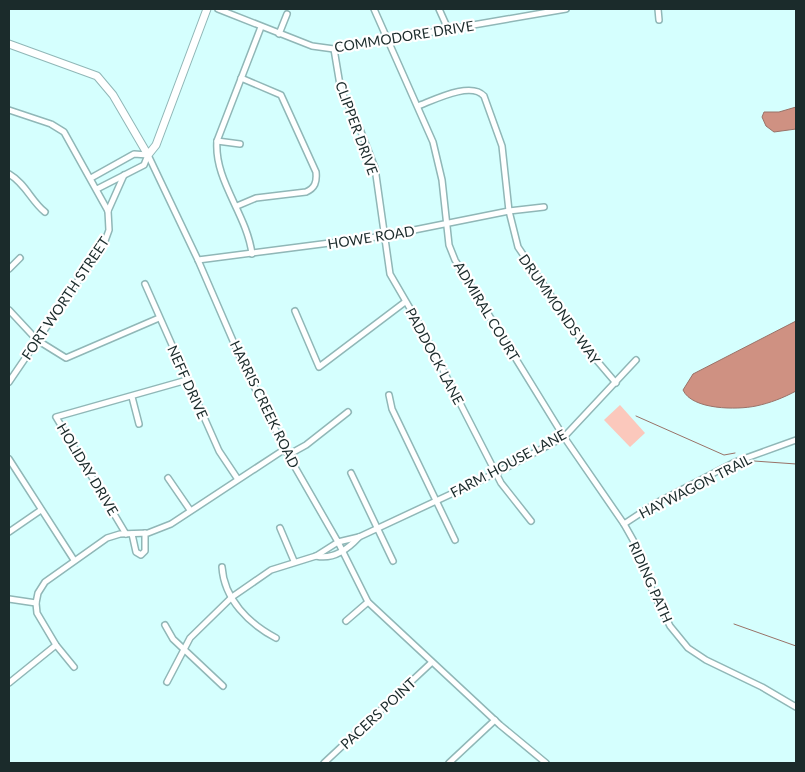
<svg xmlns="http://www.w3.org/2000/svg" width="805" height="772" viewBox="0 0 805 772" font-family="Lato,sans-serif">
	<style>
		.park { fill: #fbc8bc }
		.water { fill: #cf9182; stroke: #997268 }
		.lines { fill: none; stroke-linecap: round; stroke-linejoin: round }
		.stream { stroke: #997268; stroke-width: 1 }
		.street-casing { stroke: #90b7b7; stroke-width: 8 }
		.secondary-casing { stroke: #90b7b7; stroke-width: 9 }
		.street { stroke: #fff; stroke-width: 5 }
		.secondary { stroke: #fff; stroke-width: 7 }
		.labels { text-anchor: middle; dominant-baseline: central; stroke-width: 4.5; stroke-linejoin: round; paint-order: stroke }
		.street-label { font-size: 14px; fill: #1b2b2b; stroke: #fff }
	</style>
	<rect width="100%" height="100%" fill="#d5fffe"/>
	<!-- park -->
	<polygon class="park" points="620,405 645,433 630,447 604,420"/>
	<!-- water -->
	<g class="water">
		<polygon points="796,107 796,129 774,132 766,126 762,117 764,112 779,112"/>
		<path d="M 796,321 L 796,391 C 783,398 770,403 756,406 C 737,410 692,410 683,390 L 693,374 Z"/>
	</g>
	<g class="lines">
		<!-- stream -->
		<g class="stream">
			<polyline points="636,416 724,455 735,453"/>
			<polyline points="754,461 796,464"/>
			<polyline points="734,624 796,646"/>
		</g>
		<!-- street casing -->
		<g class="street-casing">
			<g id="street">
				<polyline points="218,9 312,46 334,49 566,9"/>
				<polyline points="374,9 433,142 442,180 449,245 455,260 564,437 624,524 637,547 652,590 670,626 688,648 706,660 762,687 796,707"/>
				<polyline points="439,9 448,29"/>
				<polyline points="658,9 659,20"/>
				<polyline points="279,34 287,14"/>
				<polyline points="334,49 341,91 358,124 375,168 390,274 422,329 501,483 531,521"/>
				<path d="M 418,106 C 434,100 471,81 484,96 L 502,146 L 509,211 L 518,247 L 587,349 L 616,383"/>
				<polyline points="9,110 51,124 64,132 108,211 109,230 105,241 9,382"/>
				<polyline points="217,141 240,144"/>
				<polyline points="148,155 198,260 243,364 288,455 338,542 368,602 500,725 546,763"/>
				<path d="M 9,174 C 26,184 31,201 45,212"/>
				<polyline points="91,178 134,154 148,155"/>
				<polyline points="97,189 144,165 148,155"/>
				<path d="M 237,206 L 256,198 L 306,192 C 315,188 317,182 316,172 L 281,95 L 241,78"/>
				<polyline points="108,211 124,175"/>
				<path d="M 252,254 C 247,214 214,181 217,141 L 261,27"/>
				<polyline points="198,260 384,236 509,211 544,207"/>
				<polyline points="9,269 20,258"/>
				<polyline points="145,284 219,451 237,478"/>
				<polyline points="9,310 37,340 66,358 159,318"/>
				<polyline points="295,311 319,367 405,302"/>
				<polyline points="389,395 392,409 455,540"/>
				<polyline points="132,397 139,424"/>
				<polyline points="288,455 306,445 348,412"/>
				<polyline points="9,459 74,560"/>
				<polyline points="351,473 393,561"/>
				<polyline points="168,478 190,510"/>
				<polyline points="624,524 656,503 735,462 796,440"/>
				<polyline points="280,528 294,561"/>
				<polyline points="9,532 41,510"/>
				<polyline points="126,534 56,417 187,380"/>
				<polyline points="132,534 136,552 141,555 145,551 145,533"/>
				<path d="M 316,556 C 333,560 348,549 359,537"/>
				<path d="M 222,567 C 224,599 249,624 276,638"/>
				<polyline points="9,599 36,603"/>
				<polyline points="346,621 368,602"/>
				<polyline points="165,625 173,639 223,686"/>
				<polyline points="74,667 56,645 37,613 36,603 38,593 45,582 107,538 120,534 148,533 171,524 285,449"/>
				<polyline points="167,682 190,638 232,597 271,570 316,556 338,542 359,537 496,473 564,437 636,360"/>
				<polyline points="9,683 56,645"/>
				<polyline points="324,763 431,663"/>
				<polyline points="449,763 495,720"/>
			</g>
		</g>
		<!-- secondary casing -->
		<g class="secondary-casing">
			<polyline id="secondary" points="9,44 97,76 113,95 148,155 156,145 207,9"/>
		</g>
		<!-- street -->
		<use href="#street" class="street"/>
		<!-- secondary -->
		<use href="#secondary" class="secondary"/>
	</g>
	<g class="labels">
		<!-- street labels -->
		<g class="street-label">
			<text transform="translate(404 36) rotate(-9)">COMMODORE DRIVE</text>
			<text transform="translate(357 128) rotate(70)">CLIPPER DRIVE</text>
			<text transform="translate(371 237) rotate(-9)">HOWE ROAD</text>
			<text transform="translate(65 298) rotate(-56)">FORT WORTH STREET</text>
			<text transform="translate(560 309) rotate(55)">DRUMMONDS WAY</text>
			<text transform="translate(487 311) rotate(59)">ADMIRAL COURT</text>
			<text transform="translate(435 356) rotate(62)">PADDOCK LANE</text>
			<text transform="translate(188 382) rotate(66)">NEFF DRIVE</text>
			<text transform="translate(265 404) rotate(64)">HARRIS CREEK ROAD</text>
			<text transform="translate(508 463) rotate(-28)">FARM HOUSE LANE</text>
			<text transform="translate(88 469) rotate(59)">HOLIDAY DRIVE</text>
			<text transform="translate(695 486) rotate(-27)">HAYWAGON TRAIL</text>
			<text transform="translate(651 582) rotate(66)">RIDING PATH</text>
			<text transform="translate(378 713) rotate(-43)">PACERS POINT</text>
		</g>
	</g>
	<!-- border -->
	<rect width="805" height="772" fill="none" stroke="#1b2b2b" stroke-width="20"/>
</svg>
